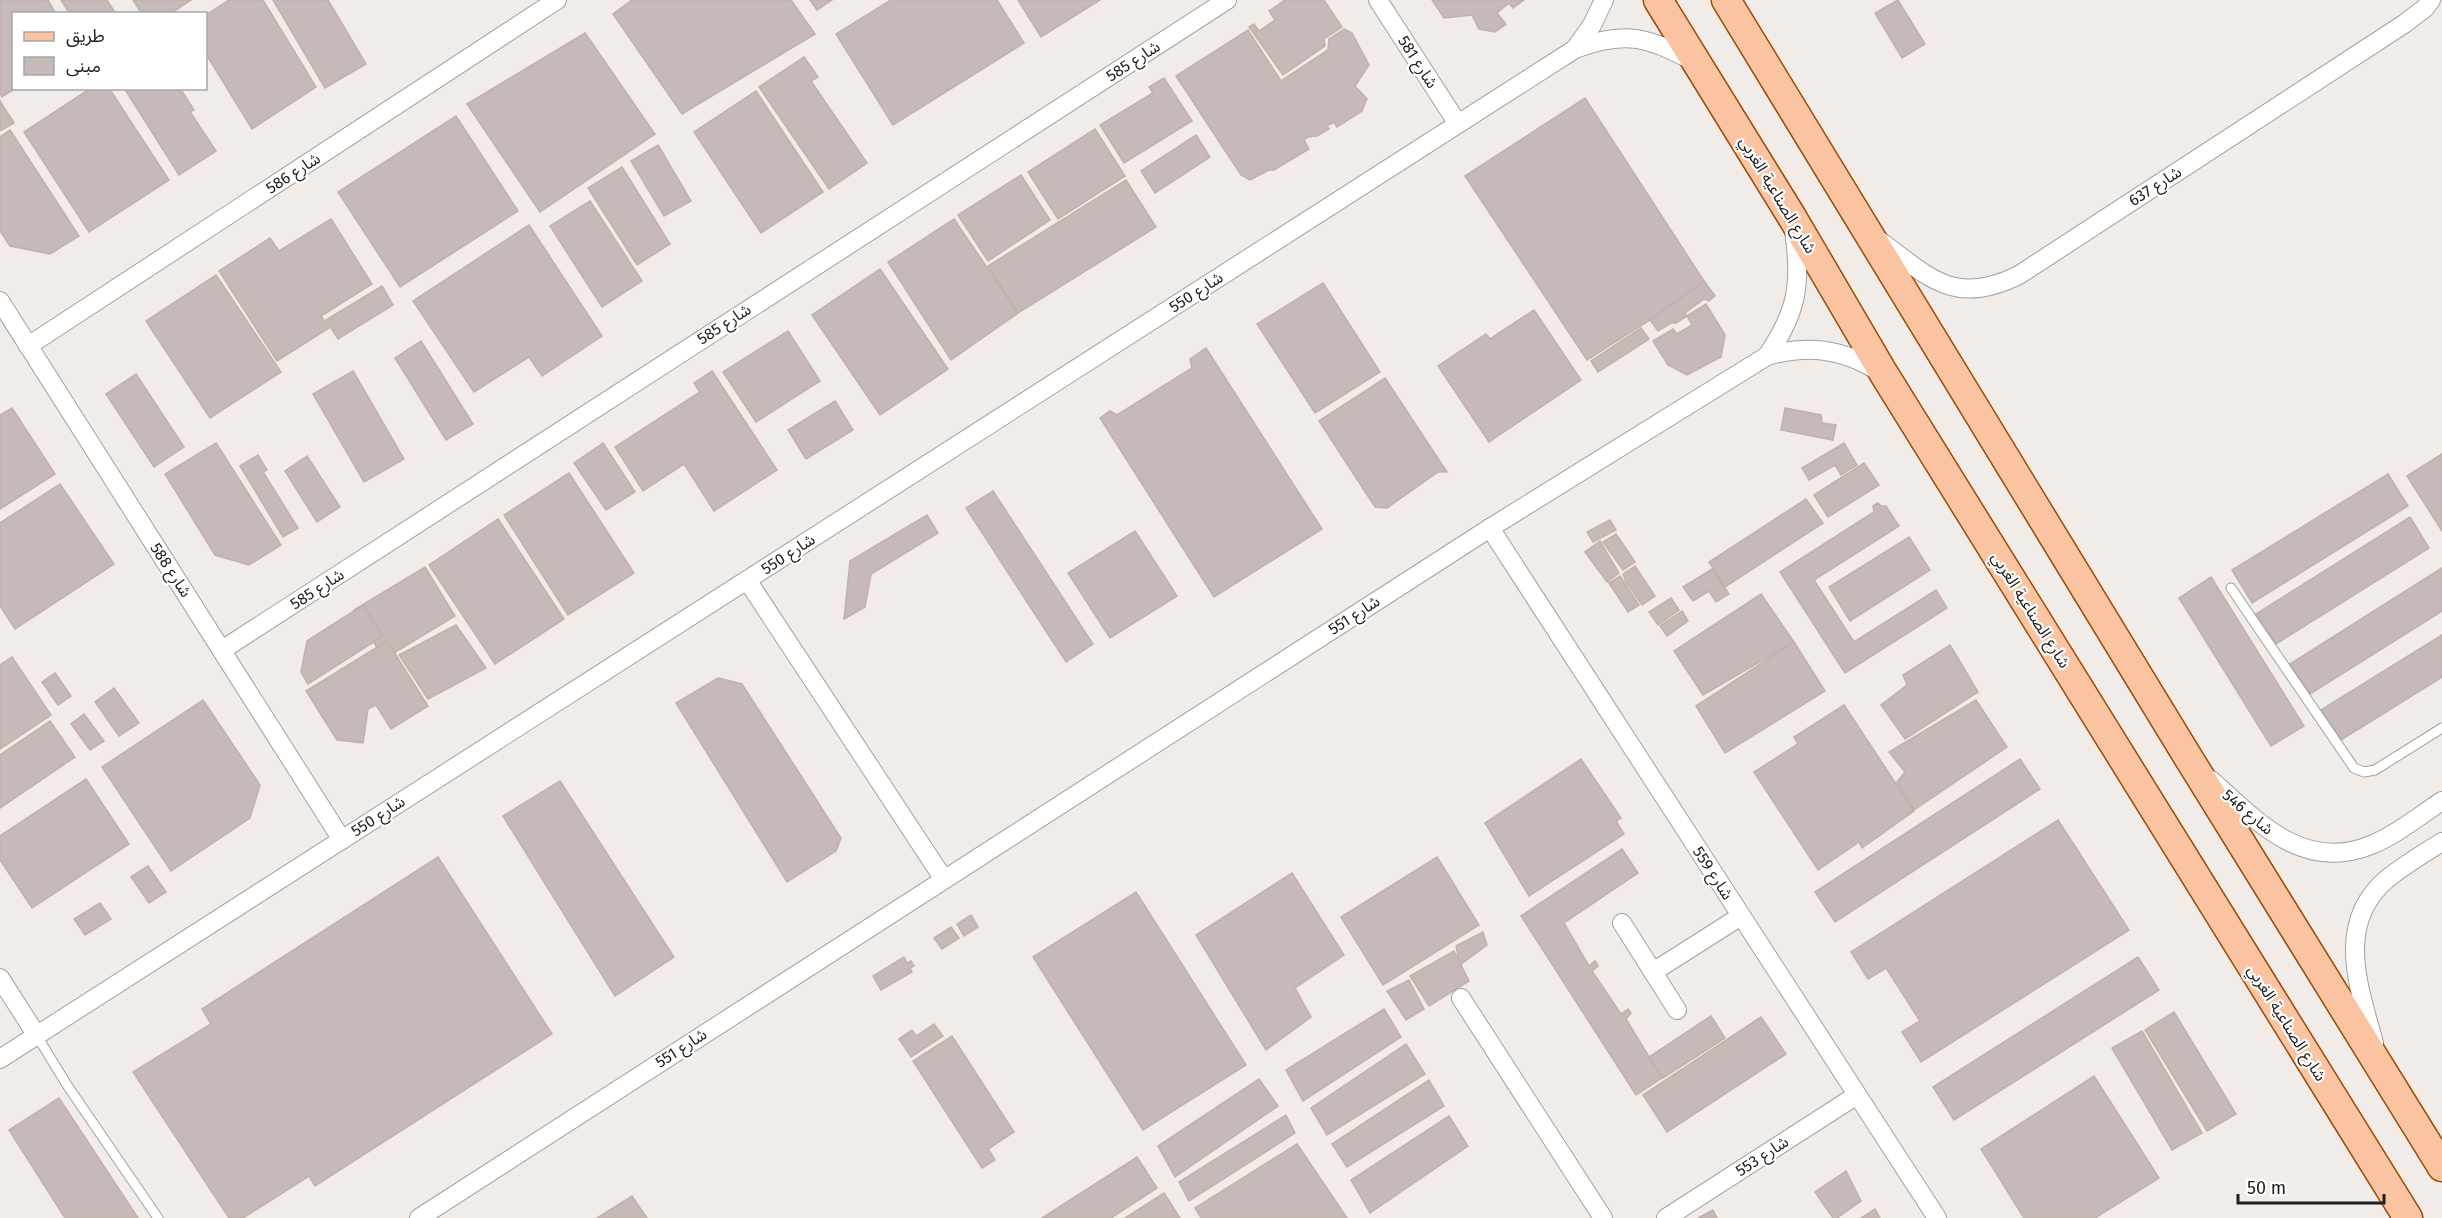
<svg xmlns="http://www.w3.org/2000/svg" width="2442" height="1218" viewBox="0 0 2442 1218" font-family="'Fira Sans','Noto Sans Arabic',sans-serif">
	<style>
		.building { fill: #c5bab7; stroke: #c2b0aa; stroke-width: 1.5 }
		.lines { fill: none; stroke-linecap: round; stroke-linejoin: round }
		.service-casing { stroke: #a1a1a1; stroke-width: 11 }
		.minor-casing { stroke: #a1a1a1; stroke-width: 20 }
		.primary-casing { stroke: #9a4b03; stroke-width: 31 }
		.service { stroke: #fff; stroke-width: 9 }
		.minor { stroke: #fff; stroke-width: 18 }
		.primary { stroke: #fac4a3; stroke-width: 28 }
		.labels { text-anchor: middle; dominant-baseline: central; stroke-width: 4.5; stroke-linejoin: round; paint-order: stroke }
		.street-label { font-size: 16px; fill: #202020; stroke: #fff }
	</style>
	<rect width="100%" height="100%" fill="#f1ece7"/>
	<!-- building -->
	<g class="building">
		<polygon points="0,0 48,0 56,14 14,14 14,88 16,88 2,97 0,93"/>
		<polygon points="61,0 107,0 116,14 70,14"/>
		<polygon points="133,0 191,0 170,14 142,14"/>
		<polygon points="229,0 263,0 316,87 252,129 206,54 206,15"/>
		<polygon points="273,0 328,0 366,64 325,88"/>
		<polygon points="632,0 791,0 815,34 682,114 613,14"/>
		<polygon points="810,0 832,0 817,10"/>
		<polygon points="891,0 997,0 1024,43 893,125 836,34"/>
		<polygon points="1018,0 1100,0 1041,37"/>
		<polygon points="1285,0 1324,0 1342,27 1324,39 1325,46 1283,75 1249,27 1254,24 1259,31 1275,20 1269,11"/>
		<polygon points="1432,0 1524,0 1513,8 1509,3 1497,13 1506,24 1495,32 1479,29 1472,15 1444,18"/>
		<polygon points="1898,0 1925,44 1902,58 1875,13"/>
		<polygon points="1344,29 1352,33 1369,65 1355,86 1367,99 1362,111 1337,127 1334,122 1327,126 1329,129 1317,136 1308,137 1304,140 1309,149 1274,170 1269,170 1250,180 1241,175 1176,76 1248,30 1281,81 1328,50 1329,39"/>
		<polygon points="585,33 655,134 540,212 467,104"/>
		<polygon points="804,57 818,77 811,81 867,163 829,189 759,87"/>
		<polygon points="1164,78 1192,121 1124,163 1100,125 1153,93 1149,87"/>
		<polygon points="91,88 109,88 169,180 89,232 24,132"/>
		<polygon points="124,88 180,88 194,110 190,112 216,151 179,175"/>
		<polygon points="756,91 823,192 761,233 694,132"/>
		<polygon points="1585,98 1704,281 1650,320 1587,360 1465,176"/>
		<polygon points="0,101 14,123 0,131"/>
		<polygon points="456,116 518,211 400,287 338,192"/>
		<polygon points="1095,129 1125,176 1058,219 1028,172"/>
		<polygon points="10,130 79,236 50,254 10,246 0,231 0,137"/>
		<polygon points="1196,135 1210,157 1155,193 1141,171"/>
		<polygon points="658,145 691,201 664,216 631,161"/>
		<polygon points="622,167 670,244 637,265 588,188"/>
		<polygon points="1021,175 1050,220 988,261 958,215"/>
		<polygon points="1126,180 1156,227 1018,313 988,266"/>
		<polygon points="590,201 642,281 602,307 550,226"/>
		<polygon points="331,219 372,284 321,316 329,328 277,361 219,271 270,238 279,251"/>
		<polygon points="954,219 1018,313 951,360 888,262"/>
		<polygon points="529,225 602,336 542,376 529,357 474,392 413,301"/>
		<polygon points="880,269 948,369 880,415 812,315"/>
		<polygon points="216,275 281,372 210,418 146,321"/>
		<polygon points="1704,281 1715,296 1709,301 1704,299 1685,313 1687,316 1676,323 1671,323 1658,331 1650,320"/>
		<polygon points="1323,283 1380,372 1315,413 1257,324"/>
		<polygon points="382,286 393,305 338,339 326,320"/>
		<polygon points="1706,304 1725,335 1721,357 1687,375 1668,365 1653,341 1673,329 1677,334 1692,325 1687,316"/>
		<polygon points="1534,310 1581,380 1489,442 1438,366 1486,334 1490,339"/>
		<polygon points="1641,328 1649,339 1598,372 1591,361"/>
		<polygon points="788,331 820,381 756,422 723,372"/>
		<polygon points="421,341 473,424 446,440 395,358"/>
		<polygon points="1206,348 1322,529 1214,597 1100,418 1110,411 1117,415 1192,368 1190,359"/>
		<polygon points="353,371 404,459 364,482 313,394"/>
		<polygon points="712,371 777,470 714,511 684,464 643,491 615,447 700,392 694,383"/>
		<polygon points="136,374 184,447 154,467 106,394"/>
		<polygon points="1385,378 1447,472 1438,472 1387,508 1375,507 1319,421"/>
		<polygon points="835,401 853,430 806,459 788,430"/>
		<polygon points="12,408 55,474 0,509 0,415"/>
		<polygon points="1785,408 1821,415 1822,423 1836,425 1833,440 1781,430"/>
		<polygon points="216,443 281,545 249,565 215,555 165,474"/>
		<polygon points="603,443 635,492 606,510 574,463"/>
		<polygon points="1844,443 1857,465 1841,475 1835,465 1809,480 1802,468"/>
		<polygon points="2442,454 2442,531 2407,476"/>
		<polygon points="258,455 267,470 263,472 298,528 283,537 240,466"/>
		<polygon points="307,456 340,507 317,522 285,471"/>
		<polygon points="1864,463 1879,485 1828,517 1814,495"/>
		<polygon points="569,473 634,573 568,615 504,515"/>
		<polygon points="2388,474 2408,506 2252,603 2232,570"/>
		<polygon points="60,484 114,564 15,629 0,606 0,523"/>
		<polygon points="993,491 1093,644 1066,662 966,508"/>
		<polygon points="1806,499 1823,523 1725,587 1709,562"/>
		<polygon points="1878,503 1881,506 1886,506 1899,526 1814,580 1854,642 1936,590 1947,608 1845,673 1780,572 1874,512 1873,506"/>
		<polygon points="927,515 938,533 871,574 865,607 844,619 850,561"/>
		<polygon points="2410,517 2429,548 2276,644 2256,614"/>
		<polygon points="498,519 564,619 495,664 429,565"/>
		<polygon points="1610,520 1616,530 1593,542 1587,532"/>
		<polygon points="1135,531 1177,596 1110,638 1068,573"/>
		<polygon points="1616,534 1635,562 1623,570 1603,542"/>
		<polygon points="1909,537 1930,570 1850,621 1829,587"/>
		<polygon points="1600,541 1619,573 1607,582 1585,552"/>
		<polygon points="1635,566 1655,596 1642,605 1626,582 1623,574"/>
		<polygon points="425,567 455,616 384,659 354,610"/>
		<polygon points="2442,568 2442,611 2310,694 2290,664"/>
		<polygon points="1712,569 1729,594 1716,602 1709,591 1693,601 1683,587"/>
		<polygon points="1620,576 1639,605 1628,612 1609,583"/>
		<polygon points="2211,577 2304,726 2271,746 2179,598"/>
		<polygon points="1761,594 1794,642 1703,695 1674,651"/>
		<polygon points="1671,598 1679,610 1658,625 1649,612"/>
		<polygon points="363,605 383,636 308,684 301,672 307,641"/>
		<polygon points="1682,611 1688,621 1667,636 1660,626"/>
		<polygon points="456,625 486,668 428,699 399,655"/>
		<polygon points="2442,635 2442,677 2341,740 2321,710"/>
		<polygon points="387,641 428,706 391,729 376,705 368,709 363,743 337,740 306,691"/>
		<polygon points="1794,642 1825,691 1725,753 1696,706"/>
		<polygon points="1950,645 1978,692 1905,739 1881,705 1907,685 1903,675"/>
		<polygon points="12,657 51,715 0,749 0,665"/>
		<polygon points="55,673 71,696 58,705 42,682"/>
		<polygon points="718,678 742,684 841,838 836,851 787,882 676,703"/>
		<polygon points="114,688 139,723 119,736 95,702"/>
		<polygon points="203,700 260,785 250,818 171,871 102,767"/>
		<polygon points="1976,700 2007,747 1914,810 1897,782 1905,772 1889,752"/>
		<polygon points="1844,705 1914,811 1862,848 1859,842 1818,870 1754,772 1798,744 1794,737"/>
		<polygon points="84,714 104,741 90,750 71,724"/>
		<polygon points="50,721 75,757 0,808 0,755"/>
		<polygon points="1581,759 1621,818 1616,821 1624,834 1529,896 1485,823"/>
		<polygon points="2020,759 2040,789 1835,922 1815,892"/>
		<polygon points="86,779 129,844 32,908 0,860 0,836"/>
		<polygon points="560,781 674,957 615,996 503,816"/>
		<polygon points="2058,820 2129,930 1921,1062 1902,1032 1920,1021 1886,968 1868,979 1851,952"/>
		<polygon points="1622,849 1638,873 1564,923 1589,966 1595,961 1598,966 1592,971 1621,1014 1628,1009 1631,1013 1626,1019 1662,1078 1636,1095 1521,916"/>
		<polygon points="438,857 552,1034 315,1186 309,1176 243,1218 229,1218 133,1072 211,1024 202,1009"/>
		<polygon points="1437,857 1479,925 1383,985 1341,917"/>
		<polygon points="148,866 166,892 149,903 131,877"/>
		<polygon points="1292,873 1344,955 1295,988 1311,1017 1266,1050 1196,935"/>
		<polygon points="1136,892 1246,1065 1143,1130 1033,957"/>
		<polygon points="100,903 111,919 85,935 74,919"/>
		<polygon points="971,915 978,927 964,936 957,924"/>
		<polygon points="951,927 959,938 942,949 934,938"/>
		<polygon points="1483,932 1487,945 1460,965 1456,946"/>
		<polygon points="1454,951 1469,981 1429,1006 1410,976"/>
		<polygon points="904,957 907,963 911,961 914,966 910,968 912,972 881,990 873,976"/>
		<polygon points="2138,957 2159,990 1954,1120 1933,1087"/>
		<polygon points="1409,980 1424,1009 1406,1020 1387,991"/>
		<polygon points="1384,1009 1401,1037 1303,1101 1286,1070"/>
		<polygon points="2174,1012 2236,1114 2207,1131 2145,1030"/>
		<polygon points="1711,1016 1725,1038 1663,1078 1649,1057"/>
		<polygon points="1761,1017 1786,1054 1667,1132 1643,1095"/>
		<polygon points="934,1024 943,1036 911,1057 899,1039 912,1030 916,1036"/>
		<polygon points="2142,1031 2202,1133 2172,1150 2112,1048"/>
		<polygon points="952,1036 1014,1132 988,1149 995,1160 982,1168 913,1061"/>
		<polygon points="1406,1044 1425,1074 1327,1135 1311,1108"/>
		<polygon points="2094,1076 2159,1178 2095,1218 2024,1218 1981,1149"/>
		<polygon points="1259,1079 1278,1106 1175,1177 1158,1146"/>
		<polygon points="1429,1080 1444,1106 1347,1167 1332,1144"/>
		<polygon points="59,1098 138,1218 65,1218 9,1130"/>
		<polygon points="1286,1115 1295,1133 1189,1201 1179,1182"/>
		<polygon points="1449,1116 1468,1146 1370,1213 1351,1180"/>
		<polygon points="1297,1144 1347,1218 1201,1218 1195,1208"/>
		<polygon points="1137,1157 1157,1188 1111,1218 1042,1218"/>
		<polygon points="1846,1171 1861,1201 1837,1218 1833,1218 1815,1192"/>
		<polygon points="1164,1193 1180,1218 1125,1218"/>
		<polygon points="632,1196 647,1218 597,1218"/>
		<polygon points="1875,1209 1880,1218 1861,1218"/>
		<polygon points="1713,1210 1717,1218 1698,1218"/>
	</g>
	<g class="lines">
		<!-- service casing -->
		<g class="service-casing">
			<g id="service">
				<polyline points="2231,588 2354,768 2364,772 2375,770 2442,728"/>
				<polyline points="37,1036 67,1085 158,1218"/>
			</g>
		</g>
		<!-- minor casing -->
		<g class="minor-casing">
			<g id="minor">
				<polyline points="1378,0 1458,124"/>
				<polyline points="1575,49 1592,25 1604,0"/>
				<path d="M 1880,241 C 1930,278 1955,307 2019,275 L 2404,24 L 2425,8 L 2431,0"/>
				<polyline points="0,301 342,840"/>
				<polyline points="28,346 557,0"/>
				<path d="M 1767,356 C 1797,312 1802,284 1794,231"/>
				<polyline points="1490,528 1937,1218"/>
				<polyline points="747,580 943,878"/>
				<polyline points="222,650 1227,0"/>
				<path d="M 2211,780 C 2257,821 2303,873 2371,845 C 2396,835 2419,816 2442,801"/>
				<polyline points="1622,923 1677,1010"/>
				<polyline points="1653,972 1741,916"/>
				<polyline points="0,978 37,1036"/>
				<polyline points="1461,998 1603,1218"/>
				<path d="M 2374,1043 C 2359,987 2334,923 2388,878 C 2405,865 2424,853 2442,842"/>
				<path d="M 0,1059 L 1575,49 C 1625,30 1647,37 1693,61"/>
				<path d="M 419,1218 L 1490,528 L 1767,356 C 1807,345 1842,348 1878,371"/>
				<polyline points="1666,1218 1857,1095"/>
			</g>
		</g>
		<!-- primary casing -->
		<g class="primary-casing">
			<g id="primary">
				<polyline points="1658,0 1792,217 1884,374 2408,1218"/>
				<polyline points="1726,0 2191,762 2442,1167"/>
			</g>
		</g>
		<!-- service -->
		<use href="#service" class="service"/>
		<!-- minor -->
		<use href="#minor" class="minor"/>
		<!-- primary -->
		<use href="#primary" class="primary"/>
	</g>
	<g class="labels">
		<!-- street labels -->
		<g class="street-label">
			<text transform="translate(1133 61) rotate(-33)">شارع 585</text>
			<text transform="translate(1418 62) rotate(57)">شارع 581</text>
			<text transform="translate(293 173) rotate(-33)">شارع 586</text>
			<text transform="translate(2155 186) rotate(-33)">شارع 637</text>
			<text transform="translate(1778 195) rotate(59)">شارع الصناعية الغربي</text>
			<text transform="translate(1196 292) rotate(-33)">شارع 550</text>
			<text transform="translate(724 324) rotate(-33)">شارع 585</text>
			<text transform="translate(788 554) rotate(-33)">شارع 550</text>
			<text transform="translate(171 570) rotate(57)">شارع 588</text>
			<text transform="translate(317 589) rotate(-33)">شارع 585</text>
			<text transform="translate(2031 610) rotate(58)">شارع الصناعية الغربي</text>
			<text transform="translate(1354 615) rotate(-33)">شارع 551</text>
			<text transform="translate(2248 812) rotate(40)">شارع 546</text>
			<text transform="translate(378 816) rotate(-33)">شارع 550</text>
			<text transform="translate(1713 873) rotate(57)">شارع 559</text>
			<text transform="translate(2287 1023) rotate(58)">شارع الصناعية الغربي</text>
			<text transform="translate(681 1048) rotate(-33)">شارع 551</text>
			<text transform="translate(1762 1156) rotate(-33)">شارع 553</text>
		</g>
	</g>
	<!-- legend -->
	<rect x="12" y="12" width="195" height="78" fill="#ffffff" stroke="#a6a6a6" stroke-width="1.5"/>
	<rect x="24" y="32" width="30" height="9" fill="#fac4a3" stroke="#a6a6a6" stroke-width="1.5"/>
	<text x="66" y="42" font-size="18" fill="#202020">طريق</text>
	<rect x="24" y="57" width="30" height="18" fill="#c5bab7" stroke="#a6a6a6" stroke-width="1.5"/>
	<text x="66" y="72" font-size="18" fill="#202020">مبنى</text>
	<!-- scale -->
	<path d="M2238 1194v9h146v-9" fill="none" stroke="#202020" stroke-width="3"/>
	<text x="2247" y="1194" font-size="18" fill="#202020" stroke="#ffffff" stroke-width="4.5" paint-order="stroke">50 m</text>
</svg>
